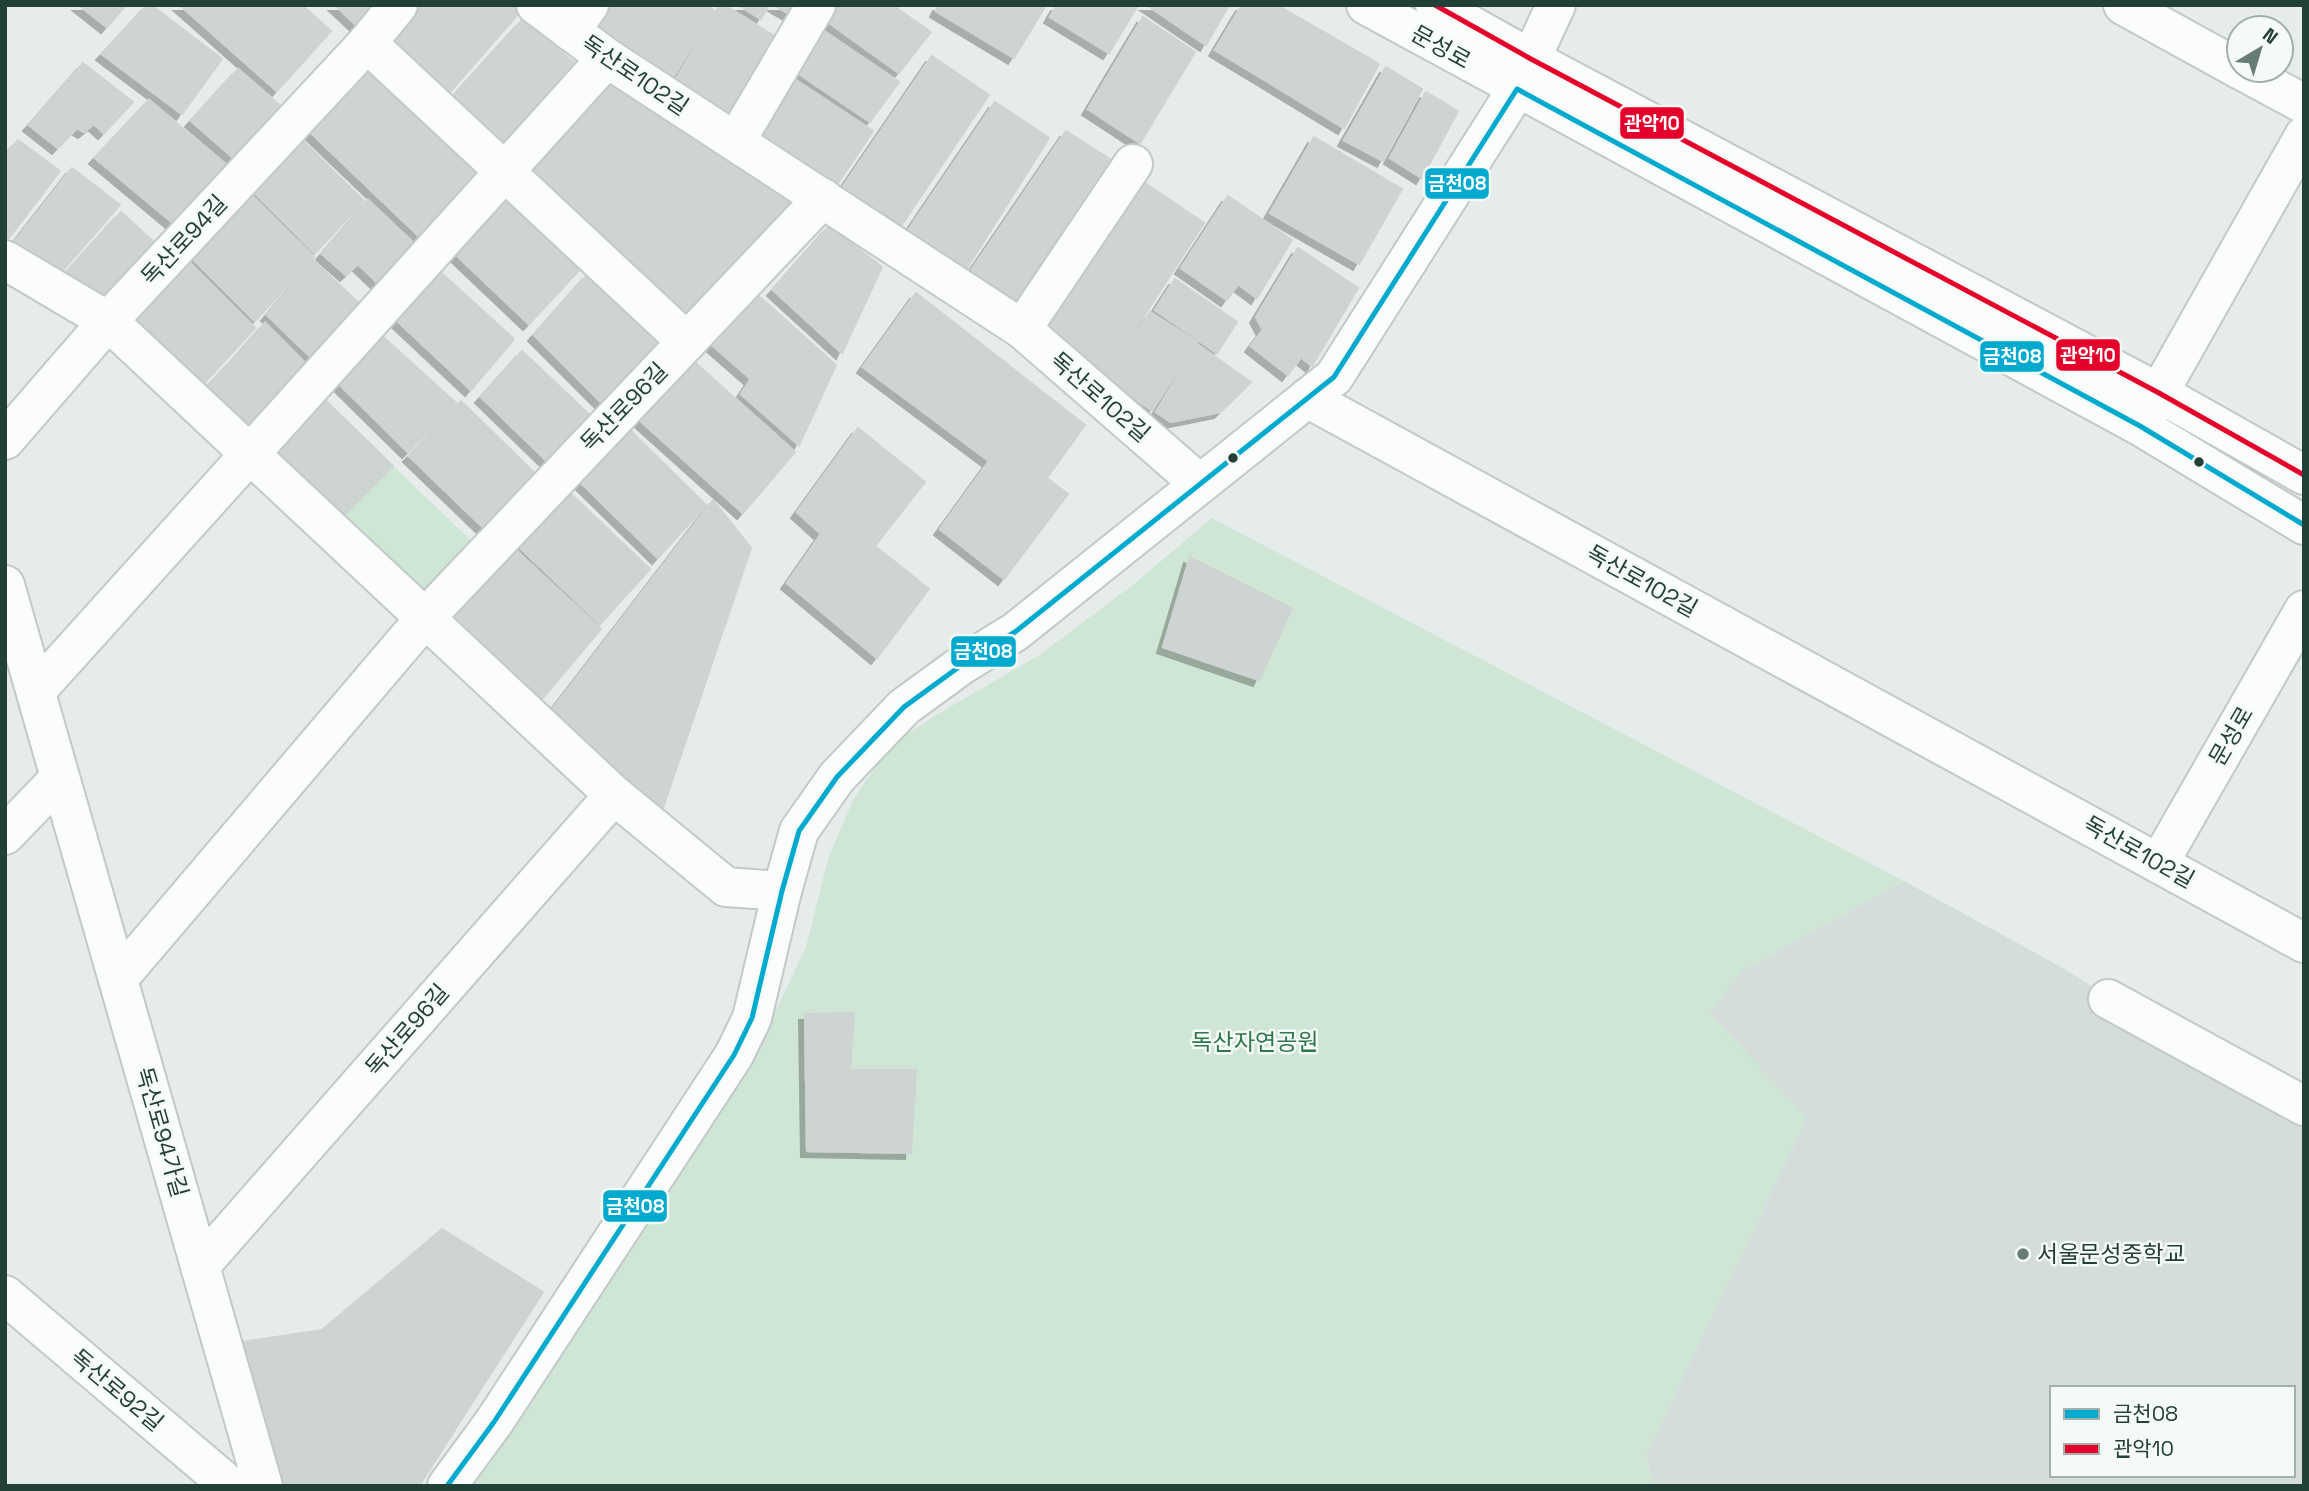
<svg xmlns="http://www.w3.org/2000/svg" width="2309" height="1491" viewBox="0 0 2309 1491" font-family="'Space Grotesk','Noto Sans KR',sans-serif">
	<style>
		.built { fill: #d4ddd9; fill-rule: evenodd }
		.green { fill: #cfe5d6 }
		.building { fill: #ced4d2; stroke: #cfd4d2; stroke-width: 2; filter: url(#shadow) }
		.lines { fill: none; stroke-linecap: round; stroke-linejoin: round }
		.minor-casing { stroke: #c3c9c6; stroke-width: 42 }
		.tertiary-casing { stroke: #c3c9c6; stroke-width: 42 }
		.secondary-casing { stroke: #c1c9c6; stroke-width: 42 }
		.minor { stroke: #fbfcfc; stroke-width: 38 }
		.tertiary { stroke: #fbfcfc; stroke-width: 38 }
		.secondary { stroke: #fbfcfc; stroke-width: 38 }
		.bus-1-casing { stroke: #f5faf7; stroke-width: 10 }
		.bus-2-casing { stroke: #f5faf7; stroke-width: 10 }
		.bus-1 { stroke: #00a9ce; stroke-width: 5 }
		.bus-2 { stroke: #e4002b; stroke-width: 5 }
		.bus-dot { fill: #234038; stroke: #f5faf7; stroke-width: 2.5 }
		.poi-dot { fill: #677c76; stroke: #f5faf7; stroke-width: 2.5 }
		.labels { text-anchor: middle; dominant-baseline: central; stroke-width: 5; stroke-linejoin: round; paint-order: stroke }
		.street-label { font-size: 23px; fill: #234038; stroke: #f5faf7 }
		.park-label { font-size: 23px; fill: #2d774b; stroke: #f5faf7 }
		.poi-label { font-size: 23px; fill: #234038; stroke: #f5faf7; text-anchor: start }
		.line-badge { stroke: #f5faf7; stroke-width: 2.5 }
		.badge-label { font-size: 19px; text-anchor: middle; font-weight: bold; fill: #fff }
	</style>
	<defs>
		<filter id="shadow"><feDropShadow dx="-6" dy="6" stdDeviation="0" flood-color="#0004"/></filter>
	</defs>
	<rect width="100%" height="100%" fill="#e6ece9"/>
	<!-- built -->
	<path class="built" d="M 1904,881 L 2061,967 L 2304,1120 L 2304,1486 L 1653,1486 L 1646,1455 L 1807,1118 L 1709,1013 L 1743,970 ZM 2052,1388 L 2293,1388 L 2293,1475 L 2052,1475 Z"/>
	<!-- green -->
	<g class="green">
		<polygon points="393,466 485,554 426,617 341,518"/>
		<polygon points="1212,518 1904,881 1743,970 1710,1013 1807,1118 1646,1455 1653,1486 474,1486 758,1048 806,947 828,859 853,800 890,745 943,711 1038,656 1135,583"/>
	</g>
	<!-- building -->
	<g class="building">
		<polygon points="79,5 126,5 107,27"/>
		<polygon points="147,5 151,5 222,59 182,114 102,54"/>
		<polygon points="180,5 302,5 331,31 277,91"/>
		<polygon points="335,5 391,5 367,35"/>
		<polygon points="405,5 526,5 444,99 380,36"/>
		<polygon points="594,5 707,5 715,11 664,91 575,30"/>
		<polygon points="720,5 724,5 789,45 735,137 668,93"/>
		<polygon points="739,5 769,5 761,19"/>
		<polygon points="774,5 804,5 796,18"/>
		<polygon points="828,5 892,5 931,32 899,73 821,17"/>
		<polygon points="939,5 1046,5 1014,58 936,11"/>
		<polygon points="1057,5 1138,5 1109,53 1050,17"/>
		<polygon points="1147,5 1229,5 1206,45"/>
		<polygon points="1242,5 1277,5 1379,64 1344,128 1215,50"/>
		<polygon points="1143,17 1195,52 1140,143 1088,109"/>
		<polygon points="522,20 579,66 501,152 448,102"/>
		<polygon points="815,25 899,82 870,122 789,67"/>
		<polygon points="932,56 989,95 901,226 842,188"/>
		<polygon points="608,62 716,150 614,270 509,172"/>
		<polygon points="83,63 133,102 104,133 94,124 84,132 77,128 58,148 29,125"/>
		<polygon points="370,66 481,173 423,240 309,131"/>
		<polygon points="1386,67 1422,89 1383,161 1344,140"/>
		<polygon points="238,69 291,115 243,166 191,121"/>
		<polygon points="782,71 873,131 830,195 743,138"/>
		<polygon points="1426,92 1458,111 1422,178 1390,158"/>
		<polygon points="149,100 235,172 180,229 95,158"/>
		<polygon points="995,102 1049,138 967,268 909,229"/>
		<polygon points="292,130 364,201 315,253 244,182"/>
		<polygon points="1066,131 1118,164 1025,300 1001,305 964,281"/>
		<polygon points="1314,137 1402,189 1359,264 1270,213"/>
		<polygon points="18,140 60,171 5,243 5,155"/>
		<polygon points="716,150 820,197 746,276 670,205"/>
		<polygon points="72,168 120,205 52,283 5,254"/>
		<polygon points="1142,181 1204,223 1104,378 1043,337"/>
		<polygon points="242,186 314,257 255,321 184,250"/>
		<polygon points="507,193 583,266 529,324 452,251"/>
		<polygon points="1228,196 1292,240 1257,298 1238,284 1227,300 1181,268"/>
		<polygon points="368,200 421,250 384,289 358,264 346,275 322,254"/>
		<polygon points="670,205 746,276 687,339 614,270"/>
		<polygon points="121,212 167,254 97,307 57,283"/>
		<polygon points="829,226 882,267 842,353 773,290"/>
		<polygon points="1298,248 1358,288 1312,366 1301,357 1288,375 1251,346 1263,330 1256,317"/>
		<polygon points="179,252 255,328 194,394 136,340 136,300"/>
		<polygon points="313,260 366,310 316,362 267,315"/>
		<polygon points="436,268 514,339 471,390 391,315"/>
		<polygon points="588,274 667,347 608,409 534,335"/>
		<polygon points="1175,279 1237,322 1217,353 1155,310"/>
		<polygon points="751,289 836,365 799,445 741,394 751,379 704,338"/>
		<polygon points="916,293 1085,425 1047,478 1068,494 1004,579 940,529 989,461 863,367"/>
		<polygon points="1150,312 1197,342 1152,410 1106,379"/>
		<polygon points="265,323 308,366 279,401 237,355"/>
		<polygon points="379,333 456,403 408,452 335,380"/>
		<polygon points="1197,344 1251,382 1220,412 1171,422 1156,412"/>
		<polygon points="522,351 592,417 548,462 481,397"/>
		<polygon points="237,355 279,401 260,426 229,429 196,398"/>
		<polygon points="690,358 795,452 743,513 635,416"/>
		<polygon points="321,396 393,466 341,518 272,446"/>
		<polygon points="461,401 544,482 492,536 409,456"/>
		<polygon points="626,426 706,505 658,558 576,478"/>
		<polygon points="858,428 925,482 875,546 929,589 877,658 787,583 821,534 797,512"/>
		<polygon points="566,489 650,569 600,624 515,543"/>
		<polygon points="713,500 751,548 658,823 548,715"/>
		<polygon points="507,542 601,629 532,711 452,636 449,604"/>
		<polygon points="1190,557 1292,608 1259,680 1163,647"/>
		<polygon points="854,1013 850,1070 916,1070 911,1153 807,1151 805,1014"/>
		<polygon points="442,1229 543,1292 419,1486 269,1486 229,1344 322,1330"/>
	</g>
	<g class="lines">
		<!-- minor casing -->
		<g class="minor-casing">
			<g id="minor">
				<polyline points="536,5 607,58 1022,329 1200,484"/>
				<polyline points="2123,5 2239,69"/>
				<polyline points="570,31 589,5"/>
				<polyline points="367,43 687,342"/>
				<polyline points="2241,70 2304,104"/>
				<polyline points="1517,89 1556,5"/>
				<polyline points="736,141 816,5"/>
				<polyline points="5,260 108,321 614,795 726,887 782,891"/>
				<polyline points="1022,329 1133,164"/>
				<polyline points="1307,398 2304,943"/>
				<polyline points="2143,421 2304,136"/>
				<polyline points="5,440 108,321 367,43 398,5"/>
				<polyline points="5,585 263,1486"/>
				<polyline points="36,691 607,58"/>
				<polyline points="5,835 60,778"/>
				<polyline points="2159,863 2304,610"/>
				<polyline points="118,979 426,617 823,198"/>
				<polyline points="2108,999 2304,1106"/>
				<polyline points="200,1266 614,795"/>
				<polyline points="5,1295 230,1486"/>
			</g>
		</g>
		<!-- tertiary casing -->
		<g class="tertiary-casing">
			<polyline id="tertiary" points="447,1486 494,1422 734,1055 752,1018 782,891 799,831 837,777 904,707 963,664 1015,632 1334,377 1517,89"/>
		</g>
		<!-- secondary casing -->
		<g class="secondary-casing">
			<g id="secondary">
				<polyline points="1366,5 2140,426 2304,525"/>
				<polyline points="1435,5 1531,59 2159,393 2304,475"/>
			</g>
		</g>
		<!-- minor -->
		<use href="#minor" class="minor"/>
		<!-- tertiary -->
		<use href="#tertiary" class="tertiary"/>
		<!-- secondary -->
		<use href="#secondary" class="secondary"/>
		<!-- bus-1 casing -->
		<g class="bus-1-casing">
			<polyline id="bus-1" points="447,1486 494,1422 734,1055 752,1018 782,891 799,831 837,777 904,707 963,664 1015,632 1334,377 1517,89 2140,426 2304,525"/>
		</g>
		<!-- bus-2 casing -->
		<g class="bus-2-casing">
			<polyline id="bus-2" points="1435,5 1531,59 2159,393 2304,475"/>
		</g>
		<!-- bus-1 -->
		<use href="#bus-1" class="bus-1"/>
		<!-- bus-2 -->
		<use href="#bus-2" class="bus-2"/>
	</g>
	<!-- markers -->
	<g class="bus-dot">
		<circle cx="1233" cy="458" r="6"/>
		<circle cx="2199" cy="462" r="6"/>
	</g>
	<circle class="poi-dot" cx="2023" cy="1254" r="7"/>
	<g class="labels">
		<!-- street labels -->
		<g class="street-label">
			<text transform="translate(1441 47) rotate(29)">문성로</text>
			<text transform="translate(635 75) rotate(34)">독산로102길</text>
			<text transform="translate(184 240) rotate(-47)">독산로94길</text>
			<text transform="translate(1100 397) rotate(41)">독산로102길</text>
			<text transform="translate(624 407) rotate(-46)">독산로96길</text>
			<text transform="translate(1642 581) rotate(29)">독산로102길</text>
			<text transform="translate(2231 736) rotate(-60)">문성로</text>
			<text transform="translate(2139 852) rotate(29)">독산로102길</text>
			<text transform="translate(407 1030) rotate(-49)">독산로96길</text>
			<text transform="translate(162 1132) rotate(74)">독산로94가길</text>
			<text transform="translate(117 1390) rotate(40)">독산로92길</text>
		</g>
		<!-- park labels -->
		<g class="park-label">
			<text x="1255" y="1042">독산자연공원</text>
		</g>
		<!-- poi labels -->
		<g class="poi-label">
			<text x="2037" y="1254">서울문성중학교</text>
		</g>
	</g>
	<g class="line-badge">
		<rect x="1619" y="106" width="66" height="34" rx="7" fill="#e4002b"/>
		<rect x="1424" y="167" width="66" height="33" rx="7" fill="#00a9ce"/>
		<rect x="2055" y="338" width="66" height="34" rx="7" fill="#e4002b"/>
		<rect x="1979" y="340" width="66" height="33" rx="7" fill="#00a9ce"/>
		<rect x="950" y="635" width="67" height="33" rx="7" fill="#00a9ce"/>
		<rect x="602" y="1189" width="66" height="34" rx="7" fill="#00a9ce"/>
	</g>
	<g class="badge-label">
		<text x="1652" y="130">관악10</text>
		<text x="1457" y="190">금천08</text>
		<text x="2088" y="362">관악10</text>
		<text x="2012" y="363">금천08</text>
		<text x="983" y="658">금천08</text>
		<text x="635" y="1213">금천08</text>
	</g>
	<!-- border -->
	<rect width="2309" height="1491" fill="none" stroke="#234038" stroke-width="14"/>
	<!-- legend -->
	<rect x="2050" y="1386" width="245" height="91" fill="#f5faf7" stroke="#a1b0ab" stroke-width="2"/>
	<rect x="2064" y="1409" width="35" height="10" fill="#00a9ce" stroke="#a1b0ab" stroke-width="2"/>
	<text x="2113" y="1421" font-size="21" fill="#234038">금천08</text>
	<rect x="2064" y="1444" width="35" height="10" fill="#e4002b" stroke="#a1b0ab" stroke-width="2"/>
	<text x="2113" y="1456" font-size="21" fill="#234038">관악10</text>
	<!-- north arrow -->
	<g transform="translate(2260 49) rotate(38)"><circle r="33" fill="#f5faf7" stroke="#a1b0ab" stroke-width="2"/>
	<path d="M0-5L12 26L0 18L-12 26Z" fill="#677c76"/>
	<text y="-10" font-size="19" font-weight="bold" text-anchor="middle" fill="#234038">N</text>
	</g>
</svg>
